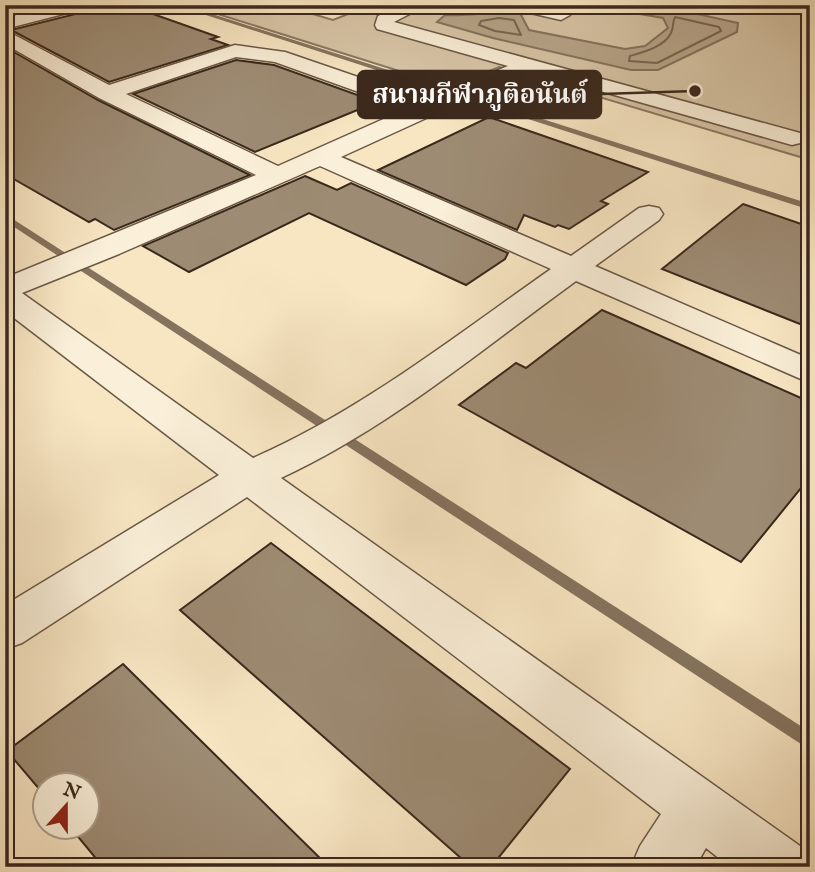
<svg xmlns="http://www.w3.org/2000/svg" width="815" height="872" viewBox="0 0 815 872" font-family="'IM FELL English','Noto Serif Thai',serif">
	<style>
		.green { fill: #d8c6a7; stroke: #897762; stroke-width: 2 }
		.water { fill: #b7a58a; stroke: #85735e; stroke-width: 2 }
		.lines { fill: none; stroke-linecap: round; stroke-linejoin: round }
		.shore { stroke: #786653; stroke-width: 2 }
		.stream { fill: #85735e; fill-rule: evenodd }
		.building { fill: #9d8b73; stroke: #3a281c; stroke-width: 2 }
		.minor-casing { stroke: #6a5846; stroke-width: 3 }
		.minor { fill: #faefd8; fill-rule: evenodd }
		.leader { fill: none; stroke: #3a281c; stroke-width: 2.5 }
		.callout-dot { fill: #3a281c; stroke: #faefd8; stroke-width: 2.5 }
		.callout { fill: #3a281c; stroke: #3a281c; stroke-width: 2.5 }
		.callout-label { font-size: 26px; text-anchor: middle; font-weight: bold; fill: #fff }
	</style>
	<rect width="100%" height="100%" fill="#f8e6c3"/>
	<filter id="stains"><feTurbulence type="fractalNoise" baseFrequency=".00286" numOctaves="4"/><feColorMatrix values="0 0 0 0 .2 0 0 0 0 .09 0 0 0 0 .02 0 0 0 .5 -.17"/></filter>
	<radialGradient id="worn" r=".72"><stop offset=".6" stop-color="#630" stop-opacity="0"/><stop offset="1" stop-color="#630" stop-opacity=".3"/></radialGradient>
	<!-- green -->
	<polygon class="green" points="189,5 282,5 333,20 371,5 810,5 810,160 499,67 450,87"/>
	<!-- water -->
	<path class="water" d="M 618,5 L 657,5 L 738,23 L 737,32 L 658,70 L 631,70 L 493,38 L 437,22 L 445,15 C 470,17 494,10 520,13 L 529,30 L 625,49 L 645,46 L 668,28 L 663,18 L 623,11 Z"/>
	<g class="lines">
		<!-- shore -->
		<g class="shore">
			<path d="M 675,17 L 719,27 L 721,31 L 657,63 L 629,61 L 630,56 C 644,52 664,47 671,33 C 674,27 672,23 675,17 Z"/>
			<polygon points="499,18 514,20 521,35 495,31 479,25 481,21"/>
		</g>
		<!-- stream -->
		<g class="stream">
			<polygon points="175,5 184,5 810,204 810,210"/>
			<polygon points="5,214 810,732 810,750 5,221"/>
		</g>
	</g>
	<!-- building -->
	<g class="building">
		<polygon points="88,5 152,5 153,14 218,37 211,39 228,45 109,82 11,30 84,12"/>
		<polygon points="5,47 98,100 250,175 114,230 95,219 89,222 5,174"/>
		<polygon points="236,60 274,65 377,102 255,152 133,94"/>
		<polygon points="489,117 648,172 601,201 608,204 569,229 558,225 555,227 524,215 517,230 378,170"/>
		<polygon points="305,176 337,190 351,183 508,253 505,259 466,285 309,213 189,272 143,246"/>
		<polygon points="743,204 810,227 810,328 662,269"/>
		<polygon points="602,310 810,402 810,477 741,562 459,405 516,363 526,368"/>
		<polygon points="271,543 570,769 491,867 471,867 180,610"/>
		<polygon points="123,664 329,867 103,867 70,827 88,827 88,785 46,785 46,797 7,751"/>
	</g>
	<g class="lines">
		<!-- minor casing -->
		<g class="minor-casing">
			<g id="minor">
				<polygon points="55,5 86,5 83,9 5,29 5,18"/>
				<path d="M 295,5 L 353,5 C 343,14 305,14 295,5 Z"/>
				<path d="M 403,5 L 427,5 L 394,22 L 800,133 L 804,138 L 800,143 L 792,145 L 529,71 L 341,157 L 571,256 L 639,208 L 649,206 L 659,208 L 663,214 L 659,220 L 595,266 L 810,359 L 810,383 L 576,281 C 481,350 389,428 281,478 L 800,846 L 809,867 L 730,867 L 706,848 L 695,867 L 631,867 L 640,846 L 661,814 L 247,497 L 22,643 L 5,649 L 5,605 L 219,475 L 5,311 L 5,278 L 256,175 L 99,98 L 5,44 L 5,30 L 109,85 L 235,45 L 285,52 L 425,100 L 508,66 L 377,29 L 375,25 L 378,16 ZM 236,57 L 275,62 L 406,109 L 278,166 L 126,94 ZM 320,166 L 551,269 C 455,336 361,411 253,458 L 22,293 L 119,254 Z"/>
				<polygon points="510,5 543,5 567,11 570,15 561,20 513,9"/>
			</g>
		</g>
		<!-- minor -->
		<use href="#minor" class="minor"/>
	</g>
	<!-- callouts -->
	<path class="leader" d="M695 91L601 94"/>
	<circle class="callout-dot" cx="695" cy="91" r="7"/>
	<rect class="callout" x="358" y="71" width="243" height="47" rx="7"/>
	<g class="callout-label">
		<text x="480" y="103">สนามกีฬาภูติอนันต์</text>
	</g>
	<!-- margin -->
	<rect width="815" height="872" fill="none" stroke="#f8e6c3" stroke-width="28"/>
	<rect x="7" y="7" width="801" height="858" fill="none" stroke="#3a281c" stroke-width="3.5"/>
	<rect x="14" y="14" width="787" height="844" fill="none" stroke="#3a281c" stroke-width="2"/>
	<!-- north arrow -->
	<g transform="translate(66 806) rotate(21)"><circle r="33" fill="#faefd8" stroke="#ad9f8d" stroke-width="2"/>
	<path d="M0-5L12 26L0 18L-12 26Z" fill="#8f2418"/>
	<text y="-10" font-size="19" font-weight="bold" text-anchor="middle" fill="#3a281c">N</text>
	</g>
	<rect width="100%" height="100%" filter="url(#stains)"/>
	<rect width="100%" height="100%" fill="url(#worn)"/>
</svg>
